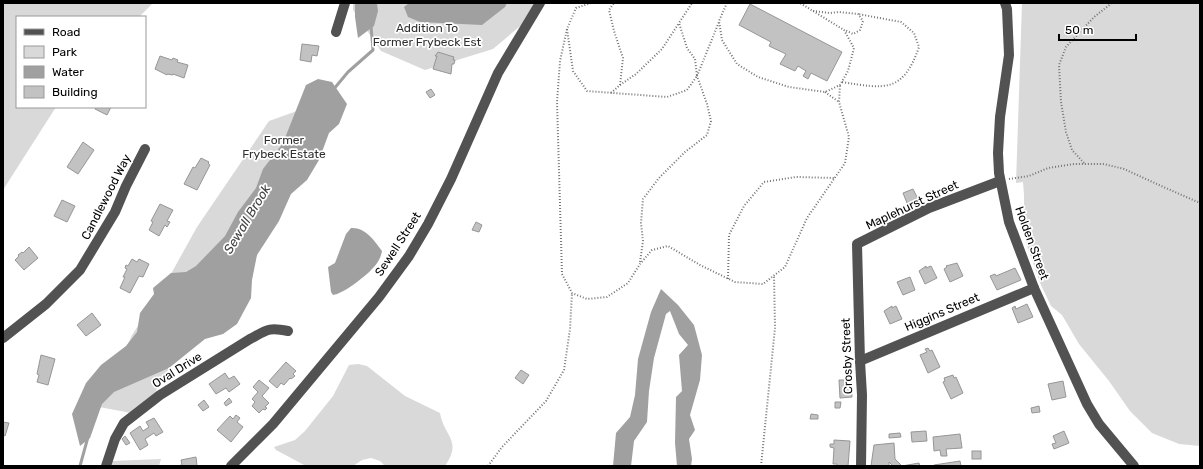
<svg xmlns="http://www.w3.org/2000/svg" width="1203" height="469" viewBox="0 0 1203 469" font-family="Rubik,sans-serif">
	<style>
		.green { fill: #d9d9d9 }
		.water { fill: #a0a0a0 }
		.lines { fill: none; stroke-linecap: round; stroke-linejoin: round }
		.stream { stroke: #a0a0a0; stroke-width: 3 }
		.building { fill: #c2c2c2; stroke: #969696 }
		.path { stroke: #747474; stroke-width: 2; stroke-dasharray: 1 2; stroke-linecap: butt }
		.minor { stroke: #525252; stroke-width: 10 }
		.labels { text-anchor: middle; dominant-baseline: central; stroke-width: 3.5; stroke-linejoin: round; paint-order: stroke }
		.park-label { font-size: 12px; fill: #303030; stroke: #fff }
		.street-label { font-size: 12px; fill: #000; stroke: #fff }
		.water-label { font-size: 13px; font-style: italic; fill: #414141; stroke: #fff }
	</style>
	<rect width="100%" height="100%" fill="#fff"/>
	<!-- green -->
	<g class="green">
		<polygon points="3,3 153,3 139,17 17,17 17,107 56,107 3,190"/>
		<polygon points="353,3 538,3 531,17 493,49 425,70 381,51 353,10"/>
		<polygon points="1022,3 1200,3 1200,446 1179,444 1152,433 1130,411 1109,381 1079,344 1062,315 1051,306 1041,285 1026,243 1024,223 1024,195 1023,182 1016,183"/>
		<polygon points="297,111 309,113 208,301 142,415 99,407 132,335 162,290 197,227 269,121"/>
		<path d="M 358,364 L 367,366 L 405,396 L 440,413 C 444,437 463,440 445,466 L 385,466 L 380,461 L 371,458 L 362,460 L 353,466 L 306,466 L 276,450 L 274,447 L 295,440 L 305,431 L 333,396 L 349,365 Z"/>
		<polygon points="161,459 159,466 110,466 111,461"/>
	</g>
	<!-- water -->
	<g class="water">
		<polygon points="355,3 377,3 378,11 374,26 358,38 355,17"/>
		<polygon points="409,3 507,3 505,7 482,25 420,22 408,17 404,7"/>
		<polygon points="318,79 332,82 347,104 339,124 329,133 319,160 307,180 291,194 279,221 257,255 252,280 251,298 237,324 223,334 205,339 169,368 114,392 102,404 90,438 80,446 72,414 86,383 101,365 126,346 137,332 140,313 154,294 153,288 171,273 186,272 196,266 225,236 238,212 256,188 263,169 283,143 306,85"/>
		<path d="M 351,228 C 365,227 374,240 382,251 C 381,257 378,263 373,268 C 366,276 343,294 333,295 L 331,292 L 328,267 L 335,263 L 346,234 Z"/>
		<polygon points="661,289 678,305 694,325 702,355 700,380 690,415 695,430 689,439 692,459 691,466 677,466 675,443 676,397 682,391 679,355 688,345 679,334 670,311 666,314 654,358 649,391 647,422 634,441 631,466 613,466 616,433 630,417 635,395 638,359 651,312"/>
	</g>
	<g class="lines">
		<!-- stream -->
		<g class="stream">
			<polyline points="333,90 348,72 373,50 371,26"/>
			<polyline points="80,466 88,437"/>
		</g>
	</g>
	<!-- building -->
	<g class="building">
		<polygon points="750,4 842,52 827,81 811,73 808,79 803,76 806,71 798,66 795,71 780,64 786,54 769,46 771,42 739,25"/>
		<polygon points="302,44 319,46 317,56 312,55 311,62 300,60"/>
		<polygon points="438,52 454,57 453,60 455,60 454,64 452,64 451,74 433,69 437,56 435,56"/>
		<polygon points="160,56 172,60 173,58 178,60 177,62 188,65 184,78 173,74 173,75 167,74 167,75 155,69"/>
		<polygon points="431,89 435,95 430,98 426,92"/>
		<polygon points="96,107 111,107 107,115 95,109"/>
		<polygon points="83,142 94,150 78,174 67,167"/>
		<polygon points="201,158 209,162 208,163 210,165 197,190 184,184 193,167 195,168"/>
		<polygon points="913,189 920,203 909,208 903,193"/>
		<polygon points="62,200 75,206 67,222 54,216"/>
		<polygon points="160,204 173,210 167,221 170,222 167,227 165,225 159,236 149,230 153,222 151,221"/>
		<polygon points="476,222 482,225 479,232 472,230"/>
		<polygon points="29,247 38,258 24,270 15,260 19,256 18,255 22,252 23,253"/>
		<polygon points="132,259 137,262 139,259 149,264 143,277 139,276 130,293 120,288 125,277 123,277 127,269 125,268 126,265 128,266"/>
		<polygon points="957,263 963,276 950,282 944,269 947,267 946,266"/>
		<polygon points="926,266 926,268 931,266 937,278 925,284 919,271"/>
		<polygon points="1015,268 1021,280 997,290 990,276 995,274 996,276"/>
		<polygon points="910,277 915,290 903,295 897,282"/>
		<polygon points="1027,304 1033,317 1018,323 1012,308 1015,306 1016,309"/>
		<polygon points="892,306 892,308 896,306 902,319 890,324 884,311"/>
		<polygon points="92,313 101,325 86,336 77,325"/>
		<polygon points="928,348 930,351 932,350 940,367 928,373 920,355 927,352 925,349"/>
		<polygon points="41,355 55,359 48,385 37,382 39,375 37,374"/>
		<polygon points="286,362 296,371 293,374 295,376 291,379 290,378 284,385 281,383 277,388 269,381"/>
		<polygon points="521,370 529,375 523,384 515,378"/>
		<polygon points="225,373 229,379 234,376 240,384 229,392 226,388 216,394 209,384"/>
		<polygon points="953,375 954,378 956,377 963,393 951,399 943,382 945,381 944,378"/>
		<polygon points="259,380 269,388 262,396 269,403 265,407 267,408 265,410 263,409 259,413 252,406 255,402 252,399 258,392 253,387"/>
		<polygon points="839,380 851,380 852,397 840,398"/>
		<polygon points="1063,381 1066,397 1052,400 1048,384"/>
		<polygon points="229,398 232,402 226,406 224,403"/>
		<polygon points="204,400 209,407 203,411 198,405"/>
		<polygon points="835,402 841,402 840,408 835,408"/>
		<polygon points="1039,406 1040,412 1032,413 1031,408"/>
		<polygon points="811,414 818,415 818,419 810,419"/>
		<polygon points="236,415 240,418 237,422 243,427 231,442 217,430 230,416 233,419"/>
		<polygon points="154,418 163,432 156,436 154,433 145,439 148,445 140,450 130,433 140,426 143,431 149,427 146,422"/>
		<polygon points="3,422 9,423 5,436 3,435"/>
		<polygon points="926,431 927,441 912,442 911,432"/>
		<polygon points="1064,431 1069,443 1054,449 1052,444 1056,443 1053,436"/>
		<polygon points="900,433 901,437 889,438 889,434"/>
		<polygon points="960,434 962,448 946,449 947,456 941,456 940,450 934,451 933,437"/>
		<polygon points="125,436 130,443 126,445 122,439"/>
		<polygon points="834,440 850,441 848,466 837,466 837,464 833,464 834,448 830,447 830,444 834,444"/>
		<polygon points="894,443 895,459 902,466 919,463 920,466 893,466 889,462 889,466 871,466 874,445"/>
		<rect x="972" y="451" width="9" height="8"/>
		<polygon points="196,457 197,466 176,466 182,465 181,460"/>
		<polygon points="960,461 961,466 934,466 934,465"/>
	</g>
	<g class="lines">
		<!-- path -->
		<g class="path">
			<polyline points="591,3 576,8 567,29 573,71 587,91 667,97 687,90 697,76 695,59 687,48 679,23 692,3"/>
			<polyline points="727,3 719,21 722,40 737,64 758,77 789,87 825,92 840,85 848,71 854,48 844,30 800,3"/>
			<polyline points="813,11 830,13 839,12 858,14 863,21 860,30 853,34 845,30"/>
			<polyline points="567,29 560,61 557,102 562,274 572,293 587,299 607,297 628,283 640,264 652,250 668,246 700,265 735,282 763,284 785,267 807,218 845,163 849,137 839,102 840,85"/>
			<path d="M 842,82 C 885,89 903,93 919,47 L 914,33 L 901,22 L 858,14"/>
			<polyline points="620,85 636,74 662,49 679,23"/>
			<polyline points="825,92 839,102"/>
			<polyline points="611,93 620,85 623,58 614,31 609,10 614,3"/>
			<polyline points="1084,163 1072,150 1066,132 1061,102 1059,65 1066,47 1094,17 1112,3"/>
			<polyline points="1009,179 1029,176 1048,168 1074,164 1104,164 1124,169 1168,189 1200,203"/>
			<polyline points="640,262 643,241 641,223 643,199 659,178 685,152 707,135 711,121 707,104 697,76 719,22"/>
			<polyline points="728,279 729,235 744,206 764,182 796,177 835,178"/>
			<polyline points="488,466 502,447 546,401 564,370 570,329 572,293"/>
			<polyline points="761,466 775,328 774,275"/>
		</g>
		<!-- minor -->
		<g class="minor">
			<polyline points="1005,3 1007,9 1009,55 1000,117 998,153 999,173 1009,222 1034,288 1087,404 1099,424 1134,466"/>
			<polyline points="336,32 345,3"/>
			<polyline points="3,338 46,304 80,270 115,212 126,186 145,149"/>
			<polyline points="860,361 1034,288"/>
			<path d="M 106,466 L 115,439 L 124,423 L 160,395 L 250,339 C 267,330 268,327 288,331"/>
			<polyline points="231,466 273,424 379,297 409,256 428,224 451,179 498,73 540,3"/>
			<polyline points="861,466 862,395 860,361 857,244 929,208 1000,181"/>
		</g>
	</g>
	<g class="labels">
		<!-- park labels -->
		<g class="park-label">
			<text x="427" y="28">Addition To<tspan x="427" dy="14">Former Frybeck Est</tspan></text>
			<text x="284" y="140">Former<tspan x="284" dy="14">Frybeck Estate</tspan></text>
		</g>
		<!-- street labels -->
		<g class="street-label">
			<text transform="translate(106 197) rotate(-63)">Candlewood Way</text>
			<text transform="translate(912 205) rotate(-25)">Maplehurst Street</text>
			<text transform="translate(1032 243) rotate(70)">Holden Street</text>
			<text transform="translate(398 244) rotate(-57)">Sewell Street</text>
			<text transform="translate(942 312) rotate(-23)">Higgins Street</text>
			<text transform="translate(847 356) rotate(-92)">Crosby Street</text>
			<text transform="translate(177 370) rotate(-32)">Oval Drive</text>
		</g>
		<!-- water labels -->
		<g class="water-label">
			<text transform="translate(247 219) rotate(-59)">Sewall Brook</text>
		</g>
	</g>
	<!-- border -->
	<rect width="1203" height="469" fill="none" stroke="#000000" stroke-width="8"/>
	<!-- legend -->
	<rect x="16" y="16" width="130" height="92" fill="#ffffff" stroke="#999999"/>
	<rect x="24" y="29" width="20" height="6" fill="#525252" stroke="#999999"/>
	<text x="52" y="36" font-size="12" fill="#000000">Road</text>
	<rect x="24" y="46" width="20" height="12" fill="#d9d9d9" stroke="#999999"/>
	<text x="52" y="56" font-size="12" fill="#000000">Park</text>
	<rect x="24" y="66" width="20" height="12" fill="#a0a0a0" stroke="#999999"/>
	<text x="52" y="76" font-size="12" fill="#000000">Water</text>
	<rect x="24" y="86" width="20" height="12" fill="#c2c2c2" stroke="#999999"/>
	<text x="52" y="96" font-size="12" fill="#000000">Building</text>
	<!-- scale -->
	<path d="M1059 34v6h77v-6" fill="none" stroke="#000000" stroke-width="2"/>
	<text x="1065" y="34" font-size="12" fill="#000000" stroke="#ffffff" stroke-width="3" paint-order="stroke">50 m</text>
</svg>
